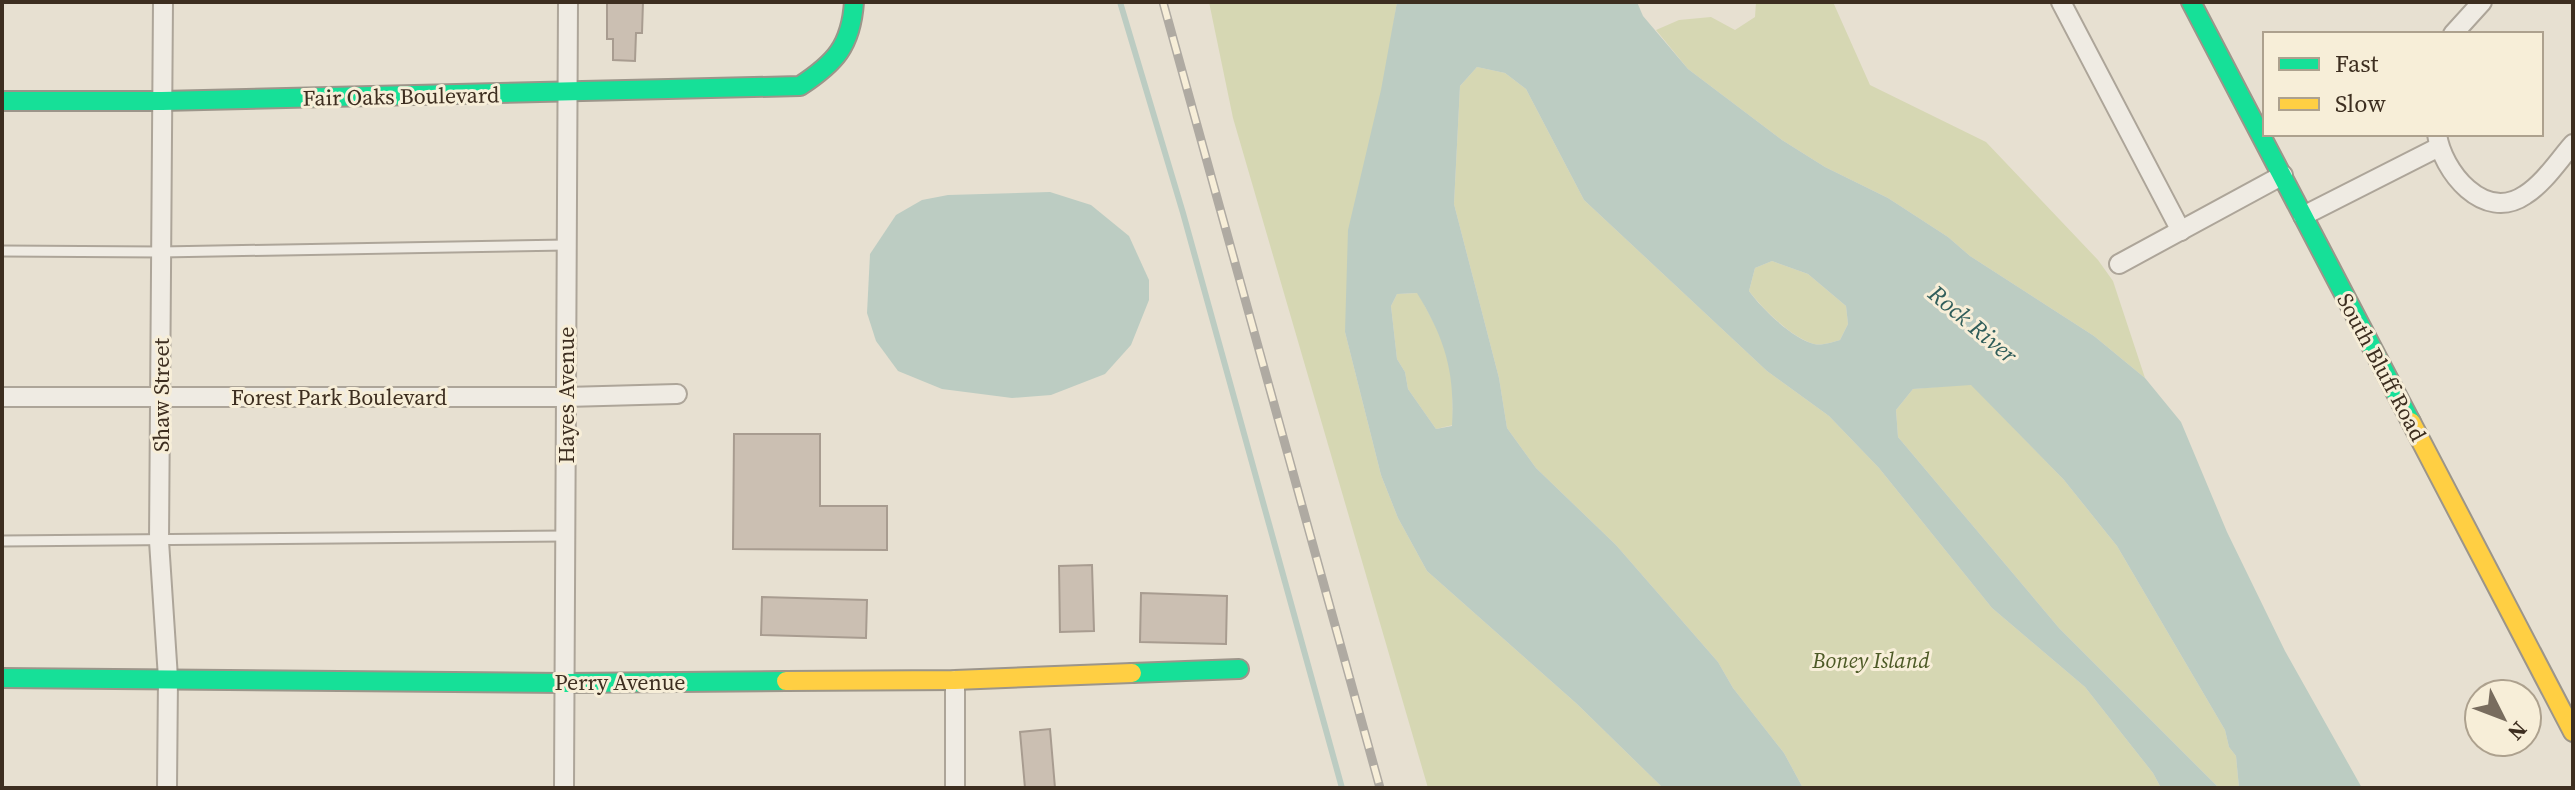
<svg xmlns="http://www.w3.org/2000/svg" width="2575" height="790" viewBox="0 0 2575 790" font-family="'Source Serif 4',serif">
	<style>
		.green { fill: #d6d7b3 }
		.water { fill: #bcccc2; fill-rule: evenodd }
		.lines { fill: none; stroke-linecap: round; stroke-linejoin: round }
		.stream { stroke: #bcccc2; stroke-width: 6 }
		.building { fill: #cbbfb2; stroke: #a89c90; stroke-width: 2 }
		.lane-casing { stroke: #ada599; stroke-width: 13 }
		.street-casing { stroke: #ada599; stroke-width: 22 }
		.fast-casing { stroke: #9c958a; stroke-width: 22 }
		.slow-casing { stroke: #9c958a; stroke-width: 22 }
		.lane { stroke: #efebe3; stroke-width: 9 }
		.street { stroke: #efebe3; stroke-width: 18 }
		.fast { stroke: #16e098; stroke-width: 18 }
		.slow { stroke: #ffcf43; stroke-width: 18 }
		.rail-casing { stroke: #afaaa2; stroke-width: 9 }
		.rail { stroke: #f7eed8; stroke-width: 6; stroke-dasharray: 18; stroke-linecap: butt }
		.labels { text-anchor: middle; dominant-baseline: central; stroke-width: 6; stroke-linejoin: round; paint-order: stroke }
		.street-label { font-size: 22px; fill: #3d2e20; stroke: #f7eed8 }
		.park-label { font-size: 22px; font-style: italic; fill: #4d5a26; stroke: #f7eed8 }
		.water-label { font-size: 24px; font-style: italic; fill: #2f5d5a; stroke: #f7eed8 }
	</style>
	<rect width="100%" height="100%" fill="#e7e0d1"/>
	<!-- green -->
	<g class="green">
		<polygon points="1209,2 1397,2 1345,332 1381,475 1398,518 1427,571 1577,704 1663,788 1428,788 1233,118"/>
		<polygon points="1756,2 1833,2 1870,85 1986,142 2098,260 2113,281 2145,378 2094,336 1970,256 1948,237 1888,198 1825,167 1782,140 1688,69 1656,30 1679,20 1711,17 1735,30 1755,17"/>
		<polygon points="1477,67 1505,73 1526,89 1584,200 1767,371 1829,416 1879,468 1992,608 2085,687 2153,773 2161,788 1803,788 1784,753 1733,688 1718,662 1616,545 1536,468 1507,428 1499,378 1454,204 1460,86"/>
		<path d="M 1772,261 L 1808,274 L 1846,306 L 1848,324 L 1840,340 C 1832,342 1822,346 1814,344 C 1793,339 1762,308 1749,291 L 1755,268 Z"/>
		<polygon points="1418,293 1446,346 1452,383 1453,425 1436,429 1408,389 1405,372 1397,359 1391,306 1397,294"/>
		<polygon points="1971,384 2064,480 2117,546 2225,730 2229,747 2236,756 2239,788 2219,788 2059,628 1898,437 1896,410 1913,389"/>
	</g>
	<!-- water -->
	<g class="water">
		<path d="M 1397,2 L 1637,2 L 1643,16 L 1688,69 L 1782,140 L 1825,167 L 1888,198 L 1948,237 L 1970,256 L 2094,336 L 2145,378 L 2181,422 L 2227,532 L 2285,651 L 2362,788 L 2239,788 L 2236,756 L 2229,747 L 2225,730 L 2117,546 L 2064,480 L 1971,385 L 1913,389 L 1896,410 L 1898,437 L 2059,628 L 2219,788 L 2161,788 L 2153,773 L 2085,687 L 1992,608 L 1879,468 L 1829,416 L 1767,371 L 1584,200 L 1526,89 L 1505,73 L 1477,67 L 1460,86 L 1454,204 L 1499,378 L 1507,428 L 1536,468 L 1616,545 L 1718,662 L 1733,688 L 1784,753 L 1803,788 L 1663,788 L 1577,704 L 1427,571 L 1398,518 L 1381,475 L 1345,332 L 1348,230 L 1381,90 ZM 1772,261 L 1808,274 L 1846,306 L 1848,324 L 1840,340 C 1832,342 1822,346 1814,344 C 1793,339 1761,308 1749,291 L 1755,268 ZM 1417,293 C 1445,339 1455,371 1452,426 L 1436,429 L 1408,389 L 1405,372 L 1397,359 L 1391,306 L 1397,294 Z"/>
		<polygon points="1050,192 1091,205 1129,236 1149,280 1149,300 1131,345 1105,374 1051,395 1012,398 942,389 898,371 876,341 867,313 870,254 896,215 922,200 948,195"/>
	</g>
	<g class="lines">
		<!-- stream -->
		<polyline class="stream" points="1120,2 1183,213 1342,788"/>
	</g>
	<!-- building -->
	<g class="building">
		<polygon points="607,2 643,2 642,33 636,33 635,61 613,60 613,39 607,39"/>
		<polygon points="734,434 820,434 820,506 887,506 887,550 733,549"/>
		<polygon points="1092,565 1094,631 1060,632 1059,566"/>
		<polygon points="1141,593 1227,596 1226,644 1140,642"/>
		<polygon points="762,597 867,600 866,638 761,635"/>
		<polygon points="1050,729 1055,788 1025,788 1020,732"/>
	</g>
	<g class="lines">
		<!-- lane casing -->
		<g class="lane-casing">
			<g id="lane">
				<polyline points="2,251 161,252 566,245"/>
				<polyline points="2,541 566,536"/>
			</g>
		</g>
		<!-- street casing -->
		<g class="street-casing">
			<g id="street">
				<polyline points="163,2 159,541 168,678 167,788"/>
				<polyline points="2061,2 2181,231"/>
				<polyline points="2453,34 2482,2"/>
				<path d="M 2437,134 C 2442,171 2484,223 2525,195 C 2544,183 2558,161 2573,144"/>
				<polyline points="2303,216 2439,147"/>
				<polyline points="2119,264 2283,175"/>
				<polyline points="2,397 566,397 677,394"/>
				<polyline points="955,680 955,788"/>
				<polyline points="564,788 568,2"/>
			</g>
		</g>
		<!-- fast casing -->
		<g class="fast-casing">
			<g id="fast">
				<polyline points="2191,2 2411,422"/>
				<path d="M 2,101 L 162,101 L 800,86 C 835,63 851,46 854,2"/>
				<polyline points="1132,673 1239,669"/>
				<polyline points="2,678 565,683 786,681"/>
			</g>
		</g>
		<!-- slow casing -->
		<g class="slow-casing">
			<g id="slow">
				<polyline points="2411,422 2573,732"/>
				<polyline points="786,681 955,680 1132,673"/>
			</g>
		</g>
		<!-- lane -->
		<use href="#lane" class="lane"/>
		<!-- street -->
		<use href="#street" class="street"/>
		<!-- fast -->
		<use href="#fast" class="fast"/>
		<!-- slow -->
		<use href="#slow" class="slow"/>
		<!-- rail casing -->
		<g class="rail-casing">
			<polyline id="rail" points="1163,2 1380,788"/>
		</g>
		<!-- rail -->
		<use href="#rail" class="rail"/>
	</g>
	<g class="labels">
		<!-- street labels -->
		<g class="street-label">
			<text transform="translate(401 96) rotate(-1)">Fair Oaks Boulevard</text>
			<text transform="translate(2382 367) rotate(62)">South Bluff Road</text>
			<text transform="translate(161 395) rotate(-90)">Shaw Street</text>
			<text transform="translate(566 395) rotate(-90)">Hayes Avenue</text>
			<text x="339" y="397">Forest Park Boulevard</text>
			<text x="620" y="682">Perry Avenue</text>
		</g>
		<!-- park labels -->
		<g class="park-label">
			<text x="1871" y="660">Boney Island</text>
		</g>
		<!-- water labels -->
		<g class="water-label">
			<text transform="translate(1973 324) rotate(40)">Rock River</text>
		</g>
	</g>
	<!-- border -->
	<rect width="2575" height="790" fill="none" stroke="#3d2e20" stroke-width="8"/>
	<!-- legend -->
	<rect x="2263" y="32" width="280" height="104" fill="#f7eed8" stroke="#ada18e" stroke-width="2"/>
	<rect x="2279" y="58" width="40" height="12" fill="#16e098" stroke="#ada18e" stroke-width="2"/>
	<text x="2335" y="72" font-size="24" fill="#3d2e20">Fast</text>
	<rect x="2279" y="98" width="40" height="12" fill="#ffcf43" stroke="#ada18e" stroke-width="2"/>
	<text x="2335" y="112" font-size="24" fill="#3d2e20">Slow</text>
	<!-- north arrow -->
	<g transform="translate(2503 718) rotate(132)"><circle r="38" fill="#f7eed8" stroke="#ada18e" stroke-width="2"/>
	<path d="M0-6L14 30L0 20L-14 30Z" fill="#786c5e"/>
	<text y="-12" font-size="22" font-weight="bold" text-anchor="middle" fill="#3d2e20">N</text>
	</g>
</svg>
